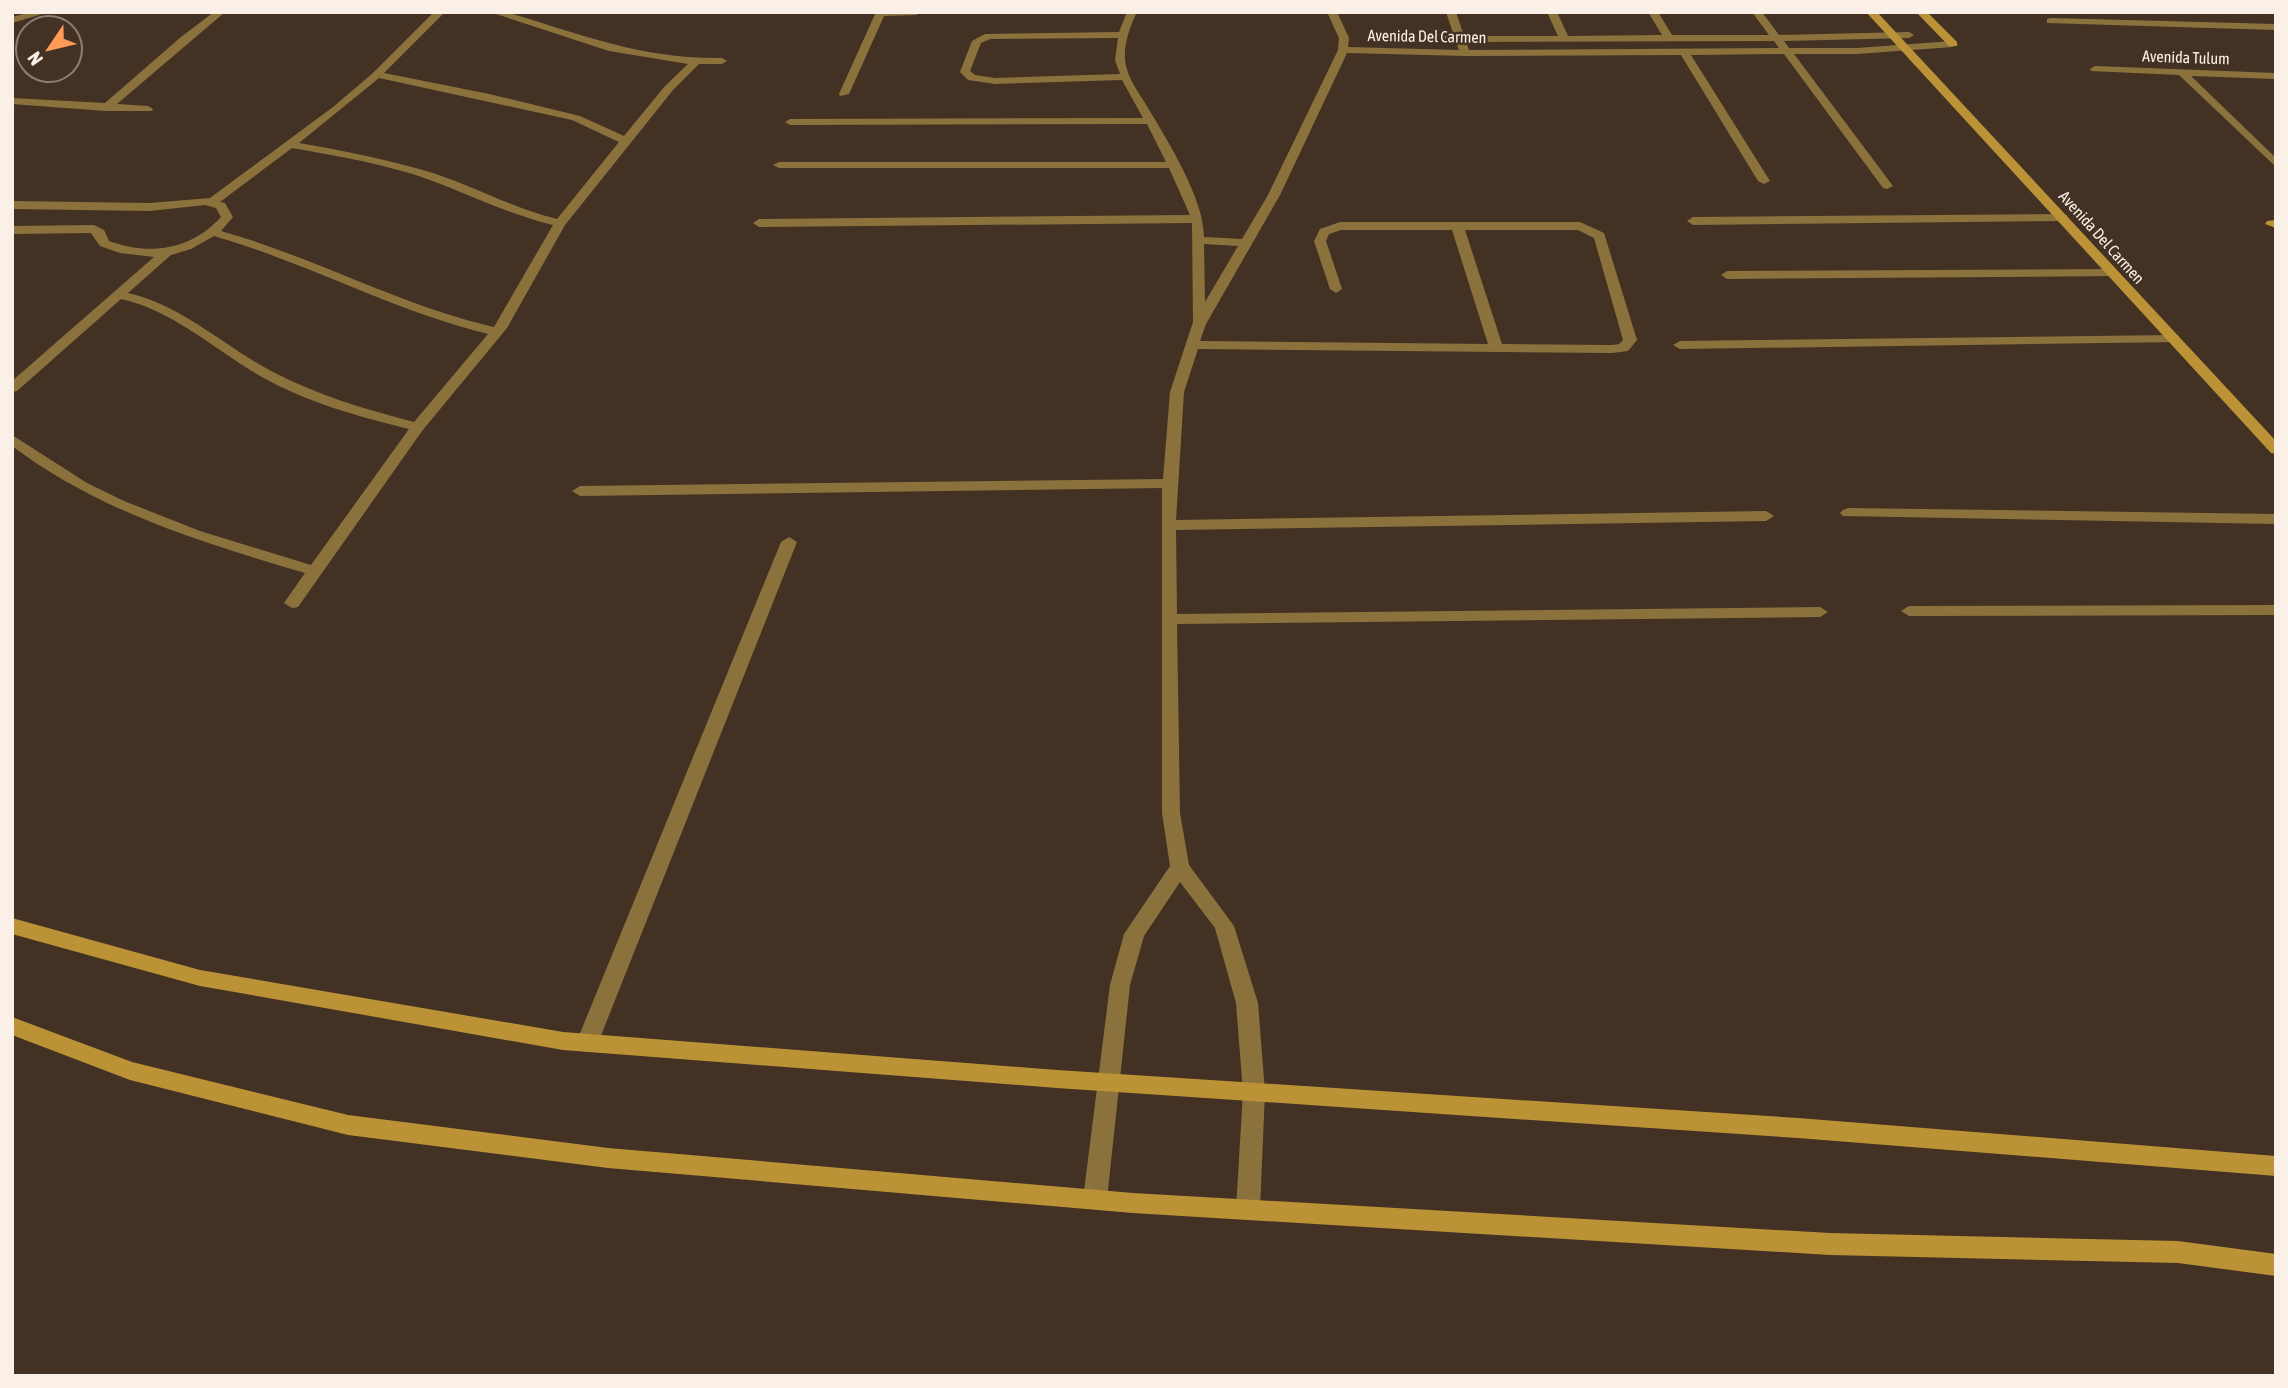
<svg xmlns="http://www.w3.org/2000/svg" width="2288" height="1388" viewBox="0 0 2288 1388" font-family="'Asap Condensed',sans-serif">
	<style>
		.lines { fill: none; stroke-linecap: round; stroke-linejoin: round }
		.street { fill: #8b723d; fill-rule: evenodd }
		.secondary { fill: #bb9336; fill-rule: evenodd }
		.labels { text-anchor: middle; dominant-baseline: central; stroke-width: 5; stroke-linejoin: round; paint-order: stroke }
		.far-street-label { font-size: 16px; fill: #fbf0e8; stroke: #433224 }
	</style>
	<rect width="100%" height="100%" fill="#433224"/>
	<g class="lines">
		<!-- street -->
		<g class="street">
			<polygon points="31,12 49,12 12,23 12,17"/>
			<polygon points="214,12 225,12 117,104 148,106 153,109 152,111 106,111 12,104 12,98 105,103 181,37"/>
			<path d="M 434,12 L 445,12 L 384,73 L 489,94 L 580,116 L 624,136 L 665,86 L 688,64 L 609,51 L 490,12 L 509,13 C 584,35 641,59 722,58 L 727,61 L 722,64 L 699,64 L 673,90 L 565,225 L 507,328 L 422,431 L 298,607 L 292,608 L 284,603 L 305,573 C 201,542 100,512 12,446 L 12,435 L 87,483 L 124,501 L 200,531 L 311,565 L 409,429 C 360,417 306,402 262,377 C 216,351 173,310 121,299 L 17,391 L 12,392 L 12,381 L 154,257 L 120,253 L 100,246 L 91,233 L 12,234 L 12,226 L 94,225 L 104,230 L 109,241 C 150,256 191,250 221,217 L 216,208 L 205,205 L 150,211 L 12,209 L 12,201 L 150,203 L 210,198 L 333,107 L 373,73 ZM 379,78 L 572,120 L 619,142 L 557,219 C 512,208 478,188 436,174 C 391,160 345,151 299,143 ZM 292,148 C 338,156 386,164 430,180 C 473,196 508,214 553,225 L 494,327 C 399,305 314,257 221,231 L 233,217 L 225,203 L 220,202 ZM 214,236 C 308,263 394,311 488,334 L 414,422 C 367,410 317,395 273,372 C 225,347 182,305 128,293 L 171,255 L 191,249 Z"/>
			<polygon points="876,12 921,12 916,15 884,16 849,94 840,96 839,94"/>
			<path d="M 1127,12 L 1137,12 C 1130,26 1124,43 1125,59 C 1126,77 1140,94 1148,108 C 1168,141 1204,199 1204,237 L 1242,239 L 1268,195 L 1338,50 L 1339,38 L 1327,12 L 1337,12 L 1349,38 L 1348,47 L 1459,50 L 1456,42 L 1373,42 L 1368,39 L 1373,36 L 1454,36 L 1446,12 L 1456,12 L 1464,36 L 1558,36 L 1547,12 L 1557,12 L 1568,36 L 1662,35 L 1648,12 L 1658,12 L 1672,35 L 1769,35 L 1752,12 L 1762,12 L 1779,35 L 1909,32 L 1914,35 L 1909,38 L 1784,41 L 1789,48 L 1857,48 L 1953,41 L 1958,44 L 1953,47 L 1857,54 L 1794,54 L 1893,186 L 1887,189 L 1883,188 L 1784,54 L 1691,55 L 1770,181 L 1764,184 L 1758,181 L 1681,55 L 1466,56 L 1347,53 L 1280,195 L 1206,324 L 1200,341 L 1488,344 L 1452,230 L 1341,230 L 1329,234 L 1326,241 L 1342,289 L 1336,293 L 1330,289 L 1314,241 L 1320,229 L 1340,222 L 1580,222 L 1604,233 L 1637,340 L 1628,351 L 1612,353 L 1198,349 L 1184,392 L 1176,520 L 1766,511 L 1774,516 L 1766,521 L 1176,530 L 1177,614 L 1820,607 L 1828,612 L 1820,617 L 1177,624 L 1180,813 L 1189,865 L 1234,926 L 1258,1003 L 1265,1092 L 1260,1209 L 1256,1216 L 1248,1220 L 1240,1216 L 1236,1209 L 1243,1092 L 1236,1003 L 1215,928 L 1180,882 L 1144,936 L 1130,985 L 1107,1199 L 1103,1206 L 1095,1209 L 1087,1206 L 1083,1199 L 1110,985 L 1124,934 L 1170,866 L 1162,813 L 1162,488 L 580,496 L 572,491 L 580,486 L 1163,479 L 1170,392 L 1193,322 L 1192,223 L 759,227 L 753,223 L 759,219 L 1190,215 L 1169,168 L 779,168 L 773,165 L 779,162 L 1166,162 L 1147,124 L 790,125 L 785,122 L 790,119 L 1143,118 L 1122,80 L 995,84 L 968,80 L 960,72 L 972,41 L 985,34 L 1119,32 ZM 1118,38 L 1115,60 L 1120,74 L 995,78 L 975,75 L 970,71 L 981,43 L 990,39 ZM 1774,41 L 1779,48 L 1469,50 L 1466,42 ZM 1465,230 L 1578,230 L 1594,238 L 1623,340 L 1619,344 L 1612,345 L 1502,344 ZM 1204,244 L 1238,246 L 1205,302 Z"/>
			<polygon points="2050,18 2276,24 2276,30 2047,23 2047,19"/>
			<polygon points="2095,66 2276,73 2276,79 2191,76 2276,158 2276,167 2179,75 2091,71 2090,69"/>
			<polygon points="2063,214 2067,215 2067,221 1693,225 1687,221 1693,217"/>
			<polygon points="2113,269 2119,273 2117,276 1727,279 1721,275 1727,271"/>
			<polygon points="2174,335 2179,336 2179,342 1680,349 1673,345 1680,341"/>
			<polygon points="1848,508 2276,514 2276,524 1843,516 1840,513 1843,510"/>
			<polygon points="789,537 797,542 598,1043 595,1049 587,1052 579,1049 576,1043 781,542"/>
			<polygon points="2276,605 2276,615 1909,616 1901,611 1909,606"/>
		</g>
		<!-- secondary -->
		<g class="secondary">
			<polygon points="1866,12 1877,12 2276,441 2276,454 2271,453"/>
			<polygon points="1916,12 1927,12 1957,42 1957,46 1949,46"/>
			<polygon points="2276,220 2276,228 2265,224 2267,221"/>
			<polygon points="12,918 200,970 563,1032 1057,1070 1798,1118 2276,1156 2276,1176 1798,1138 1057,1088 563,1050 200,986 12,934"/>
			<polygon points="12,1017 132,1062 348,1115 608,1148 1133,1193 1830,1233 2178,1241 2276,1254 2276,1276 2178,1263 1830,1255 1133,1213 608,1168 348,1135 130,1080 12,1035"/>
		</g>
	</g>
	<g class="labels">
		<!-- far-street labels -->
		<g class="far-street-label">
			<text transform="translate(1427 36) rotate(1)">Avenida Del Carmen</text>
			<text transform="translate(2186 57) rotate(2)">Avenida Tulum</text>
			<text transform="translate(2102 237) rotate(48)">Avenida Del Carmen</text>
		</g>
	</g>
	<!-- border -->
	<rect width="2288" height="1388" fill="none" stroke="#fbf0e8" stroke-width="28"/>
	<!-- north arrow -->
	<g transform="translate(49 49) rotate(235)"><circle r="33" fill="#433224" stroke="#8d7e72" stroke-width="2"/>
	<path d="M0-5L12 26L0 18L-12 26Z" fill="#fe9b59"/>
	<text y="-10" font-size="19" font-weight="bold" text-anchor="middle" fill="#fbf0e8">N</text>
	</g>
</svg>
